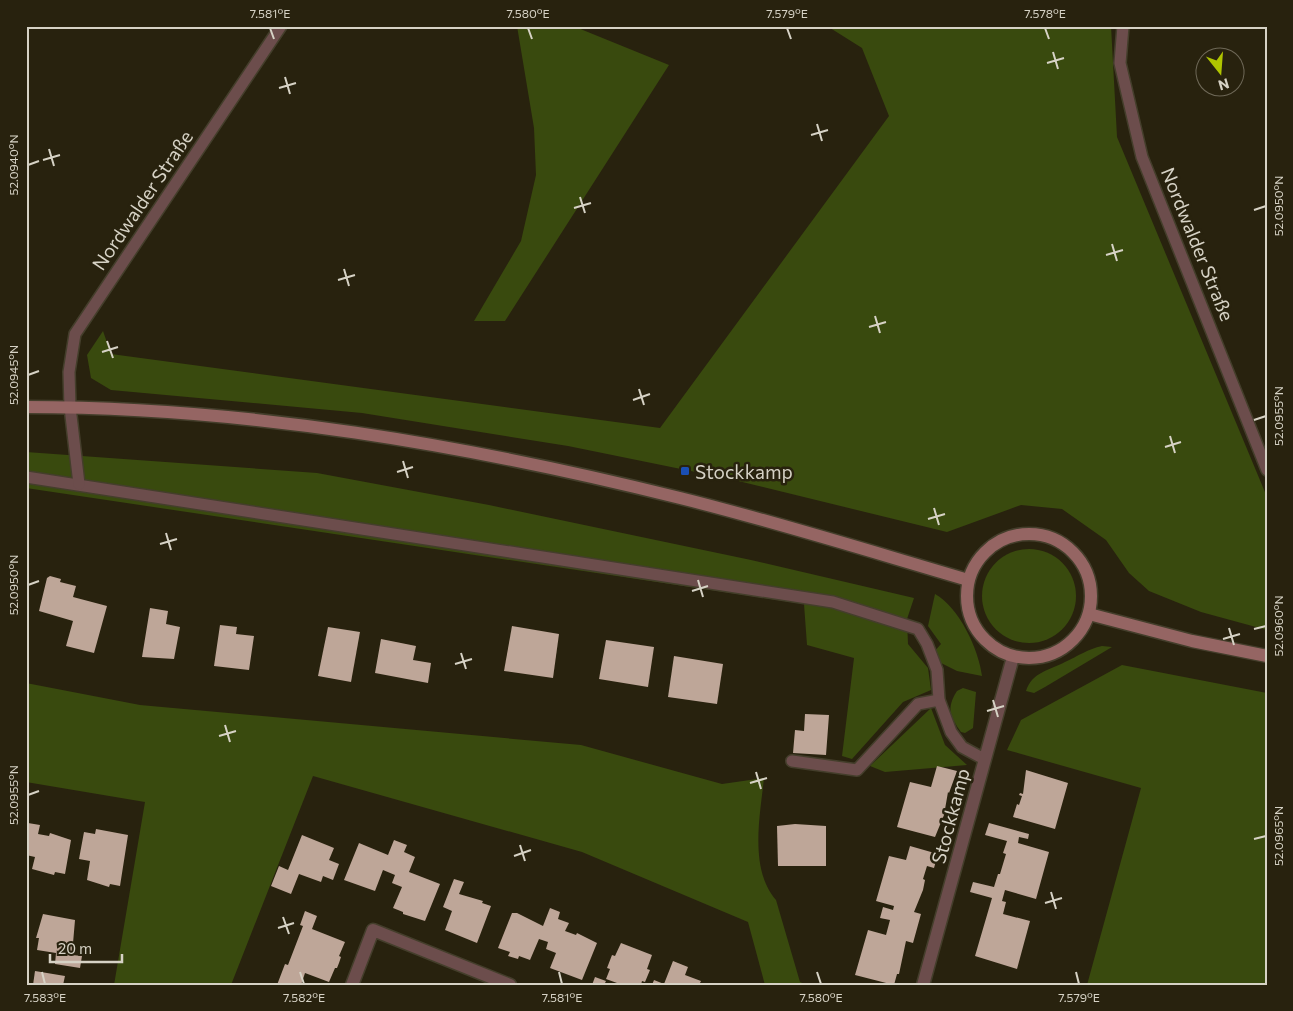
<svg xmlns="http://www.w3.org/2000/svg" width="1293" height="1011" viewBox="0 0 1293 1011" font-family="Commissioner,sans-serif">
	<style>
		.green { fill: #394a0e }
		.building { fill: #bea698 }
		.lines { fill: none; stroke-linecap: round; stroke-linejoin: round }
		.service-casing { stroke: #443e2b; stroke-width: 14 }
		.minor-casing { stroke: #443e2b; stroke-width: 15 }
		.secondary-casing { stroke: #443e2b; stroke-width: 15 }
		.service { stroke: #6c4d4c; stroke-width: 11 }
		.minor { stroke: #6c4d4c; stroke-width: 12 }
		.secondary { stroke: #956563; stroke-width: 12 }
		.ticks { fill: none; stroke: #d6d2c5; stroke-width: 2 }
		.transit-dot { fill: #1a4fb4; stroke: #28220e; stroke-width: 2 }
		.labels { text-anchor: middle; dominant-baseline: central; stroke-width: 5; stroke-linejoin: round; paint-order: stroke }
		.street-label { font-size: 19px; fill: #d6d2c5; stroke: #28220e }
		.poi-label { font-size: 19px; fill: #d6d2c5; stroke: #28220e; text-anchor: start }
		.neatline { fill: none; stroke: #d6d2c5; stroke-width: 2 }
		.ticks-label { font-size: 12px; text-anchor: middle; fill: #d6d2c5 }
	</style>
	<rect width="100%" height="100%" fill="#28220e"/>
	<!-- green -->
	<g class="green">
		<polygon points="517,26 573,26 669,65 505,321 474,321 521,241 536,175 534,128"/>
		<polygon points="827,26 1111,26 1117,137 1267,497 1267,630 1201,612 1149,591 1129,573 1106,540 1062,509 1021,505 947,532 730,479 568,446 362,413 111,390 91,378 87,355 103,331 111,354 660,428 889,116 862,48"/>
		<polygon points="26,452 317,473 489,505 751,560 914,598 907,619 908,644 928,668 931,690 903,702 852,759 842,756 854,658 807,645 804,604 26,488"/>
		<circle cx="1029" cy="596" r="47"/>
		<path d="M 935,594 C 959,607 979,650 982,676 L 957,671 L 935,660 L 934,652 L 941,644 L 928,626 Z"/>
		<path d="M 1102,646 L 1112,647 L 1045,687 L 1034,693 L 1026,691 C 1032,672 1050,670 1065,662 C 1078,656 1088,649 1102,646 Z"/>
		<polygon points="1122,665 1267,693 1267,985 1087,985 1141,788 1007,750 1021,720"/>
		<path d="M 26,683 L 140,705 L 581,745 L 722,784 L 764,778 C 760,816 749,869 776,900 L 800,982 L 807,985 L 765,985 L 748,922 L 582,852 L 313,776 L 231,985 L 114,985 L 145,802 L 26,782 Z"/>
		<path d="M 963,688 L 976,692 L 973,728 L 965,733 L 961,732 C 950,717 946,708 957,691 Z"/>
		<polygon points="931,708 945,745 967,765 885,772 870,766"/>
	</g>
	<!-- building -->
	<g class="building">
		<polygon points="50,576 61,579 60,582 76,586 73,597 107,606 94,653 66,646 73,621 39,611 47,578"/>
		<polygon points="150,608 168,611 166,624 180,627 174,659 142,657"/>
		<polygon points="220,625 237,627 236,634 254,636 249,670 214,666"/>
		<polygon points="512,626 559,634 553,678 504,671"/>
		<polygon points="328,627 360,632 351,682 318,676"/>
		<polygon points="381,639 416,646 413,660 431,663 428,683 375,673"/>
		<polygon points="606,640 654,647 648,687 599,679"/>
		<polygon points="674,656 723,664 717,704 668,697"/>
		<polygon points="805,714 829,715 826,755 793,753 795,730 804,731"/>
		<polygon points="937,766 957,771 949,793 948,792 944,815 935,837 897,827 910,782 931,787"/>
		<polygon points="1026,770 1068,783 1055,829 1013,817 1017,804 1019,805 1022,796 1019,795 1020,793 1023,794"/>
		<polygon points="28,823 40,825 38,834 49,836 50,833 71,840 65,874 55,872 54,875 32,869 35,857 26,855"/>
		<polygon points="989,823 1029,834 1028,839 1019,837 1018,843 1049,852 1036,899 1005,890 1002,901 1006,902 1003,914 1030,921 1017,969 975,956 992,898 970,892 973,882 994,887 998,874 1000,874 1006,854 1003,853 1007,841 985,835"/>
		<polygon points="795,824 826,826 826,866 778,866 777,826"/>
		<polygon points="96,829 128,835 120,886 110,884 109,887 87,880 90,861 79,859 84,832 95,834"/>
		<polygon points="302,835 334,848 329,860 339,864 333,880 323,876 321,882 299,874 291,894 271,886 279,866 288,870"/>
		<polygon points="394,840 407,845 404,852 415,857 409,872 440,884 425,921 403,914 403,912 393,908 402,887 392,883 395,875 383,870 375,891 344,880 359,843 388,855"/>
		<polygon points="910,846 938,854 934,868 927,866 923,879 925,880 923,890 914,912 921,914 913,943 906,941 899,974 897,974 894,985 855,975 868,930 886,935 890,920 880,918 883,907 893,910 894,906 876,901 889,856 906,860"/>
		<polygon points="454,879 464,882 459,894 483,901 482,903 491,906 477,943 445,930 452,911 443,907"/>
		<polygon points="550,908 560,912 558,919 569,923 565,931 576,935 577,933 597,943 582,980 550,968 556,953 546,949 548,942 539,939 530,960 519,956 518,959 508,956 510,952 498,948 512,913 517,913 543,926"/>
		<polygon points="305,911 317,916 312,929 345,942 339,956 341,957 339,963 337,968 335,968 329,982 305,973 301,985 277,985 285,964 288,965 303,926 300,925"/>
		<polygon points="43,914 75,920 72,955 82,956 80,968 55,964 56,953 37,950 39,938 36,938"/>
		<polygon points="621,943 652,955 647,969 650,970 645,982 642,981 641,985 617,985 617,983 606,979 610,969 607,968 612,955 615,956"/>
		<polygon points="673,961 688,967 685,975 701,981 699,985 652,985 654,980 664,984"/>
		<polygon points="35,971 65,976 63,985 33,985"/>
		<polygon points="595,977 606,981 604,985 592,985"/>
	</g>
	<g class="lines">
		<!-- service casing -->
		<g class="service-casing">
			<g id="service">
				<polyline points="1123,26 1120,63 1142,157 1267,470"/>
				<polyline points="26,477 833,602 918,629 927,644 937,670 939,700 951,732 962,747 984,759"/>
				<polyline points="79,484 70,407 69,372 75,334 281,26"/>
				<polyline points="792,761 857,770 918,704 939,700"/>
			</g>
		</g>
		<!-- minor casing -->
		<g class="minor-casing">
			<g id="minor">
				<polyline points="352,985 373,930 510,985"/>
				<polyline points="923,985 1013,657"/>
			</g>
		</g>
		<!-- secondary casing -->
		<g class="secondary-casing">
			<g id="secondary">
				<path d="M 26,407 C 246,407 467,445 680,498 C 777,522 872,552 968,580"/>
				<circle cx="1029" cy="596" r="62"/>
				<polyline points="1089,614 1192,641 1267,656"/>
			</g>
		</g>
		<!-- service -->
		<use href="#service" class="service"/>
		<!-- minor -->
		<use href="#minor" class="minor"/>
		<!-- secondary -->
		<use href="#secondary" class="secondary"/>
	</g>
	<!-- ticks -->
	<path class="ticks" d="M 270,28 L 274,39M 528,28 L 532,39M 787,28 L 791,39M 1045,28 L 1049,39M 1053,52 L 1058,69M 1047,63 L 1064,58M 285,77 L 290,94M 279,88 L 296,83M 817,124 L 822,141M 811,135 L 828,130M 49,149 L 54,166M 43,160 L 60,155M 28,165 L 39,161M 580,197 L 585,213M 574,208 L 591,203M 1254,210 L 1266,206M 1112,244 L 1117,261M 1106,255 L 1123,250M 344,269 L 349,286M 338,280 L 355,275M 875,316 L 880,333M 869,327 L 886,322M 107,341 L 113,358M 102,352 L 118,347M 28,375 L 39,371M 639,389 L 644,405M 633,400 L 650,394M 1254,420 L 1266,416M 1170,436 L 1175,453M 1165,447 L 1181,442M 403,461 L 408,478M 397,472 L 413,467M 934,508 L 939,525M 928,519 L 945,514M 166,533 L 171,550M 160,544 L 177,539M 698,580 L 703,597M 28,585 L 39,581M 692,591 L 708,586M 1229,628 L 1234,645M 1254,629 L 1266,626M 1223,639 L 1240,634M 461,653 L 466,669M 455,664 L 472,659M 993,700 L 998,717M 987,711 L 1004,706M 225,725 L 230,742M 219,736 L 236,731M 756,772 L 761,789M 750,783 L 767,778M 28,795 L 39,791M 1254,839 L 1266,836M 520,845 L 525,861M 514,856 L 531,850M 1051,892 L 1056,909M 1045,903 L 1062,898M 283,917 L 289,934M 278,928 L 294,923M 42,972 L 45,984M 300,972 L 304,984M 559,972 L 562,984M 817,972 L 821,984M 1076,972 L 1079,984"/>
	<!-- markers -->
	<rect class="transit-dot" x="680" y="466" width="10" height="10" rx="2.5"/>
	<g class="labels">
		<!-- street labels -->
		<g class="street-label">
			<text transform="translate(142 200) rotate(-56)">Nordwalder Straße</text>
			<text transform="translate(1198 244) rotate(68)">Nordwalder Straße</text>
			<text transform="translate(950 816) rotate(-75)">Stockkamp</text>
		</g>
		<!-- poi labels -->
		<g class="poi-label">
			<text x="695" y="471">Stockkamp</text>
		</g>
	</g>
	<!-- border -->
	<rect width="1293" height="1011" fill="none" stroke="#28220e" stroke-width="55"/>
	<!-- north arrow -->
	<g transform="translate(1220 72) rotate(163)"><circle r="24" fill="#28220e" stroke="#6e6857"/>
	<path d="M0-4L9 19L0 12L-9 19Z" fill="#b0c500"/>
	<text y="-8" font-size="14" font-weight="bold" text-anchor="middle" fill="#d6d2c5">N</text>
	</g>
	<!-- scale -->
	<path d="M50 954v8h72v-8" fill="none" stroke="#d6d2c5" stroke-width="2.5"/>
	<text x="58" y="954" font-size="15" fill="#d6d2c5" stroke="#28220e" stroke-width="4" paint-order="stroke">20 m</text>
	<rect x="28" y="28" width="1238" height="956" class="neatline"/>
	<g class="ticks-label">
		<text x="270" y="18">7.581°E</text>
		<text x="528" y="18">7.580°E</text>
		<text x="787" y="18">7.579°E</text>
		<text x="1045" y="18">7.578°E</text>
		<text transform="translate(14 165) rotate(-90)" y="4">52.0940°N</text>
		<text transform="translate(1279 206) rotate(-90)" y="4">52.0950°N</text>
		<text transform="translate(14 375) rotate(-90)" y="4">52.0945°N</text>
		<text transform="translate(1279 416) rotate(-90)" y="4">52.0955°N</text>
		<text transform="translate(14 585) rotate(-90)" y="4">52.0950°N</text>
		<text transform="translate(1279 626) rotate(-90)" y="4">52.0960°N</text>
		<text transform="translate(14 795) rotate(-90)" y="4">52.0955°N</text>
		<text transform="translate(1279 836) rotate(-90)" y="4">52.0965°N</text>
		<text x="45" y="1002">7.583°E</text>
		<text x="304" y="1002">7.582°E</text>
		<text x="562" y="1002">7.581°E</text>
		<text x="821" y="1002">7.580°E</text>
		<text x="1079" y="1002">7.579°E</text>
	</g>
</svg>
